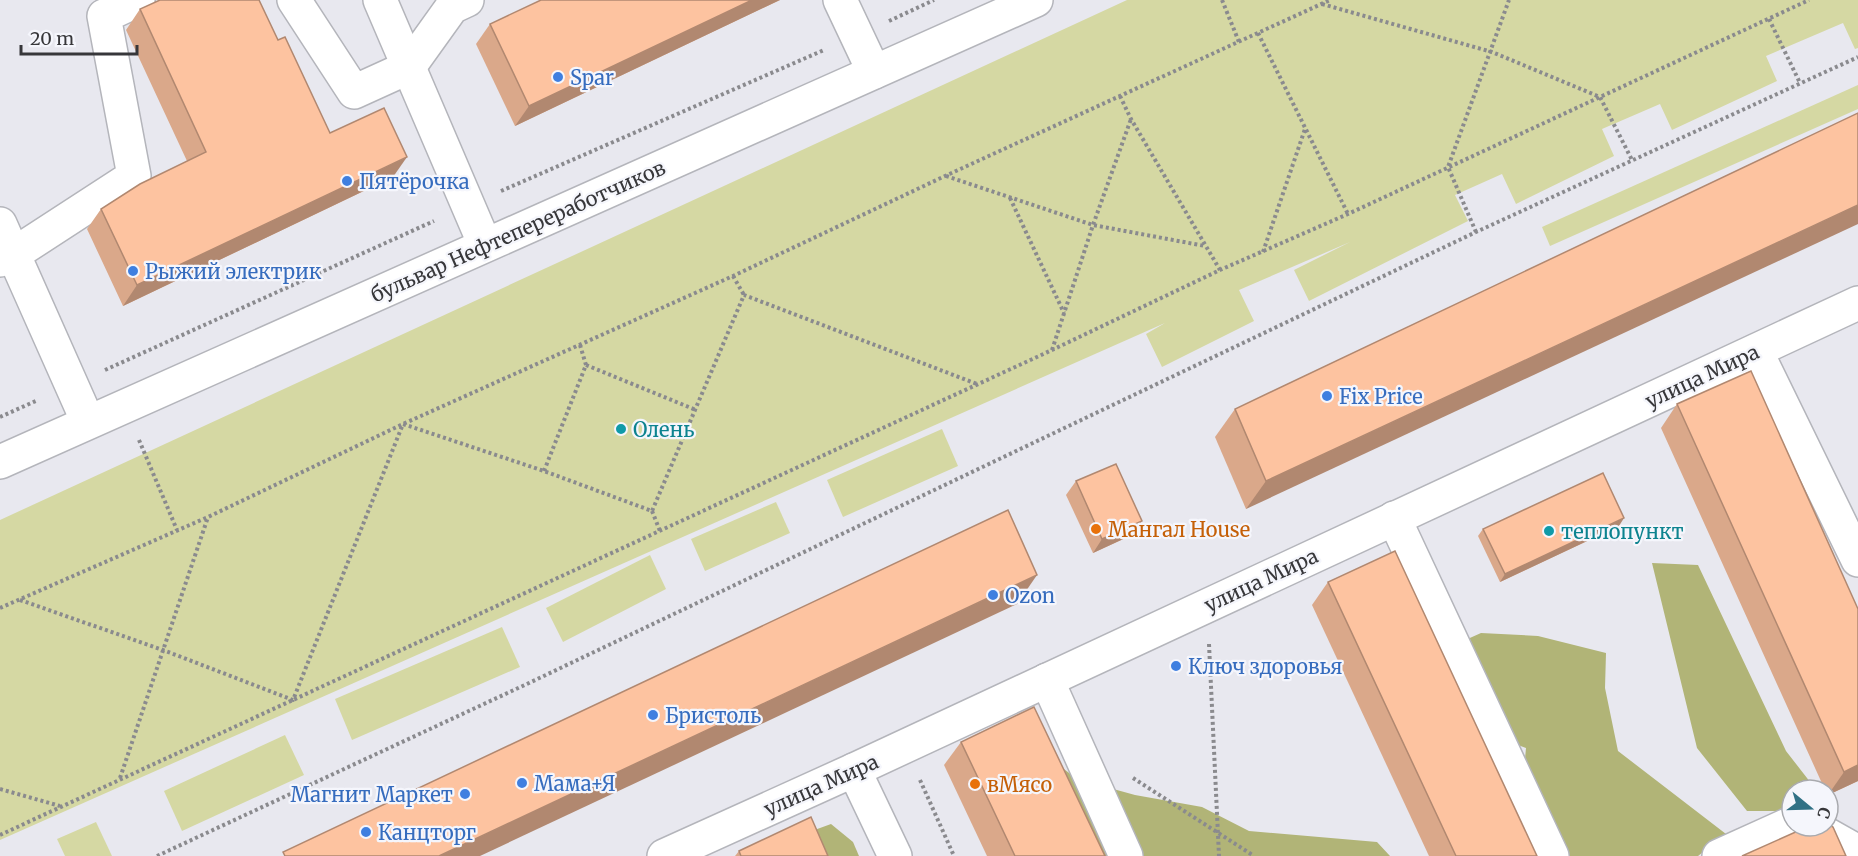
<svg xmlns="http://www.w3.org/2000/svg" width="1858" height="856" viewBox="0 0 1858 856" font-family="Merriweather,serif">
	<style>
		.green { fill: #d5d8a3 }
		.forest { fill: #b1b477 }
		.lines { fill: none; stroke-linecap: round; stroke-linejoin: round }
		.minor-casing { stroke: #b4b5bb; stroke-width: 36 }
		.path { stroke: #8a8a8e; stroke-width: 4; stroke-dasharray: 3 3; stroke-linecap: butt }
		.minor { stroke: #fff; stroke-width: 33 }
		.wall { fill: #daa88a }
		.shaded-wall { fill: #b18870 }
		.building { fill: #fdc3a0; stroke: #b18870; stroke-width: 1.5 }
		.shop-dot { fill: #3f7fe0; stroke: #f5f6fc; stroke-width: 2 }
		.culture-dot { fill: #0f9aa8; stroke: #f5f6fc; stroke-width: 2 }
		.food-dot { fill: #e8710a; stroke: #f5f6fc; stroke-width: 2 }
		.labels { text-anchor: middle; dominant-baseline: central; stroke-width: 4.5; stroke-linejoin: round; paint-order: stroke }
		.shop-label { font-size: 20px; fill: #366cbe; stroke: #f5f6fc; text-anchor: start }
		.street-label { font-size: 20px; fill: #37373a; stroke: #f5f6fc }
		.culture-label { font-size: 20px; fill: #0d838f; stroke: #f5f6fc; text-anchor: start }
		.food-label { font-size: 20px; fill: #c56008; stroke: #f5f6fc; text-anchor: start }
	</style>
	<rect width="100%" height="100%" fill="#e8e8ef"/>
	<!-- green -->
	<g class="green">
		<polygon points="1127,0 1858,0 1858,48 1855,49 1843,23 1766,56 1777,81 1672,130 1660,104 1602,129 1614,156 1516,204 1502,174 1455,195 1468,221 1309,301 1294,270 1350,242 1239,290 1254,321 1162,367 1146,334 1165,323 0,840 0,520"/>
		<polygon points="1858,85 1858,109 1550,246 1542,227"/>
		<polygon points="942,429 958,466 843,517 827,480"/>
		<polygon points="776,502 790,533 705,571 691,539"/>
		<polygon points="650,555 666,589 563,642 546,608"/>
		<polygon points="502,627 520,667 352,740 335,699"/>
		<polygon points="285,735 304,775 182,831 164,791"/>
		<polygon points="96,822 112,856 65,856 57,839"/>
	</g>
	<!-- forest -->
	<g class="forest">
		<polygon points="1652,563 1698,565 1786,751 1814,787 1812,790 1792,790 1792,811 1747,811 1697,748"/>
		<polygon points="1481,633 1538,636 1606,653 1605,688 1618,751 1726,834 1698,856 1534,856 1518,835 1526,748 1456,722 1434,654"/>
		<polygon points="1052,760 1077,779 1135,795 1202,807 1249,831 1377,842 1390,856 1095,856"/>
		<polygon points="831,824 853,842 859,856 807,856 798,836"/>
	</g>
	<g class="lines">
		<!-- minor casing -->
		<g class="minor-casing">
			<g id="minor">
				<polyline points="294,0 354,92 409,67 452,7 467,0"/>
				<polyline points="380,0 485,245"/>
				<polyline points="840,0 874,72"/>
				<polyline points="0,224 88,422"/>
				<polyline points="0,260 14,254 134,176 104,16 138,0"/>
				<polyline points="1756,351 1858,560"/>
				<polyline points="0,462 1036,0"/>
				<polyline points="1394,518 1552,856"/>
				<polyline points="1047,680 1126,856"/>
				<polyline points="854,770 895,856"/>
				<polyline points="1812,826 1858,852"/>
				<polyline points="664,856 854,770 1858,303"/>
				<polyline points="1719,856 1792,823"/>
			</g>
		</g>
		<!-- path -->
		<g class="path">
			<polyline points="1222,0 1239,42"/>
			<polyline points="1322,4 1492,52 1600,97 1632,160"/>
			<polyline points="1769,19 1800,83"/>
			<polyline points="889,21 934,0"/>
			<polyline points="1258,33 1348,214"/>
			<polyline points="1120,96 1131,119 1220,270"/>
			<polyline points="946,176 1093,225 1205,246"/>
			<polyline points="501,191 824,50"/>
			<polyline points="1010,198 1064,313"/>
			<polyline points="1476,232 1448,167 1509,0"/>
			<polyline points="1263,252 1305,129"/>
			<polyline points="733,276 744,295"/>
			<polyline points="580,345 586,365"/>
			<polyline points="1052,350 1093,225 1131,119"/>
			<polyline points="105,370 434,221"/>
			<polyline points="0,417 38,400"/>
			<polyline points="139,440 177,530"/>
			<polyline points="544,471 586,365 696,410"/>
			<polyline points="652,511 660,531"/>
			<polyline points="20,600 163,650 293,700 403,424 544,471 652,511 744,295 977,384"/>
			<polyline points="0,608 208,517 403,424 733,276 945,176 1330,0"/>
			<polyline points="1209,644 1219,856"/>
			<polyline points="120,778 208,517"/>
			<polyline points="1133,778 1254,856"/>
			<polyline points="920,780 954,856"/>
			<polyline points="0,789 60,806"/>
			<polyline points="0,835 1052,350 1220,270 1348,214 1809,0"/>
			<polyline points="157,856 529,683 1476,232 1858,57"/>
		</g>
		<!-- minor -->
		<use href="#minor" class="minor"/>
	</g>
	<!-- wall -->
	<g class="wall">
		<polygon points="780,0 515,126 476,44 490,24"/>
		<polygon points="140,9 278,40 330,133 393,177 123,306 87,229 101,209 187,161 126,30"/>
		<polygon points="1858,113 1246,509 1215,437 1235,409"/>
		<polygon points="1677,404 1858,609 1858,781 1828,795 1828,790 1825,790 1661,428"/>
		<polygon points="1076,481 1132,535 1093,553 1066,495"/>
		<polygon points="1619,526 1500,582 1478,536 1483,529"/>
		<polygon points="1328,582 1537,856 1429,856 1312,605"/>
		<polygon points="961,742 1105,856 987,856 944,765"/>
		<polygon points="739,851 828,856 735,856"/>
	</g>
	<!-- shaded-wall -->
	<g class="shaded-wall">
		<polygon points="752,0 780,0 515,126 529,106"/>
		<polygon points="407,157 393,177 123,306 137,285"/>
		<polygon points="1858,205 1858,224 1246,509 1266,481"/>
		<polygon points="1624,518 1619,526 1500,582 1505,574"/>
		<polygon points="1142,521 1132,535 1093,553 1102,539"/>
		<polygon points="1037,575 1017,604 480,856 439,856"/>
		<polygon points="1858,765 1858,781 1828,795 1844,772"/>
	</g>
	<!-- building -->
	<g class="building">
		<polygon points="160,0 259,0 278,40 285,37 330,133 384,108 407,157 137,285 101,209 140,184 206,152 140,9"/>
		<polygon points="541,0 752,0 529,106 490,24"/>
		<polygon points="1858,113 1858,205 1266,481 1235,409"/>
		<polygon points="1751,371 1858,609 1858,765 1844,772 1677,404"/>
		<polygon points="1116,464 1142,521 1102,539 1076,481"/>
		<polygon points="1603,473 1624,518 1505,574 1483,529"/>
		<polygon points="1008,510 1037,575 439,856 285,856 283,852"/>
		<polygon points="1395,551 1537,856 1456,856 1328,582"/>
		<polygon points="1034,707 1105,856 1015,856 961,742"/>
		<polygon points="811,817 828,856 741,856 739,851"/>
		<polygon points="1828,824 1833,827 1846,856 1742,856 1809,826 1828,826"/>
	</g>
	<!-- markers -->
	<g class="shop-dot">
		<circle cx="558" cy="77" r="6"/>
		<circle cx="347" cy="181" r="6"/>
		<circle cx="133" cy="271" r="6"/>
		<circle cx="1327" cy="396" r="6"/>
		<circle cx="993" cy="595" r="6"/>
		<circle cx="1176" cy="666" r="6"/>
		<circle cx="653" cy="715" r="6"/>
		<circle cx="522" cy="783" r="6"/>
		<circle cx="465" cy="794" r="6"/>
		<circle cx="366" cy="832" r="6"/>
	</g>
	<g class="culture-dot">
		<circle cx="621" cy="429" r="6"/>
		<circle cx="1549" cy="531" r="6"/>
	</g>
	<g class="food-dot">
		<circle cx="1096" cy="529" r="6"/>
		<circle cx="975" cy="784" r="6"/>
	</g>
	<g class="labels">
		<!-- shop labels -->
		<g class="shop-label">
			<text x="570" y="77">Spar</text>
			<text x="359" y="181">Пятёрочка</text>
			<text x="145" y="271">Рыжий электрик</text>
			<text x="1339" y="396">Fix Price</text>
			<text x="1005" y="595">Ozon</text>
			<text x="1188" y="666">Ключ здоровья</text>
			<text x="665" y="715">Бристоль</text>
			<text x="534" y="783">Мама+Я</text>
			<text x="453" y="794" text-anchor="end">Магнит Маркет</text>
			<text x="378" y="832">Канцторг</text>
		</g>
		<!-- street labels -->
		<g class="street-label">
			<text transform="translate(518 231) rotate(-24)">бульвар Нефтепереработчиков</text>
			<text transform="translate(1702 376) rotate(-25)">улица Мира</text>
			<text transform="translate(1261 580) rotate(-25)">улица Мира</text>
			<text transform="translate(821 785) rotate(-24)">улица Мира</text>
		</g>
		<!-- culture labels -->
		<g class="culture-label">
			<text x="633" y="429">Олень</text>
			<text x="1561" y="531">теплопункт</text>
		</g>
		<!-- food labels -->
		<g class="food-label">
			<text x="1108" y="529">Мангал House</text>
			<text x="987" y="784">вМясо</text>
		</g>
	</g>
	<!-- north arrow -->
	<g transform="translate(1810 808) rotate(109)"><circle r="28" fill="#f5f6fc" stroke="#a9aaae" stroke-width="1.5"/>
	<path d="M0-4.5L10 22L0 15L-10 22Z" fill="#317185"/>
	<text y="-9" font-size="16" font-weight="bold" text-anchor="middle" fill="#37373a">С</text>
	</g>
	<!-- scale -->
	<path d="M21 45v9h116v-9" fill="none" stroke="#37373a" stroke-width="3"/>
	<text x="30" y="45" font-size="18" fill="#37373a" stroke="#f5f6fc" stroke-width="4.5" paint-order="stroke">20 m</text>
</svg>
